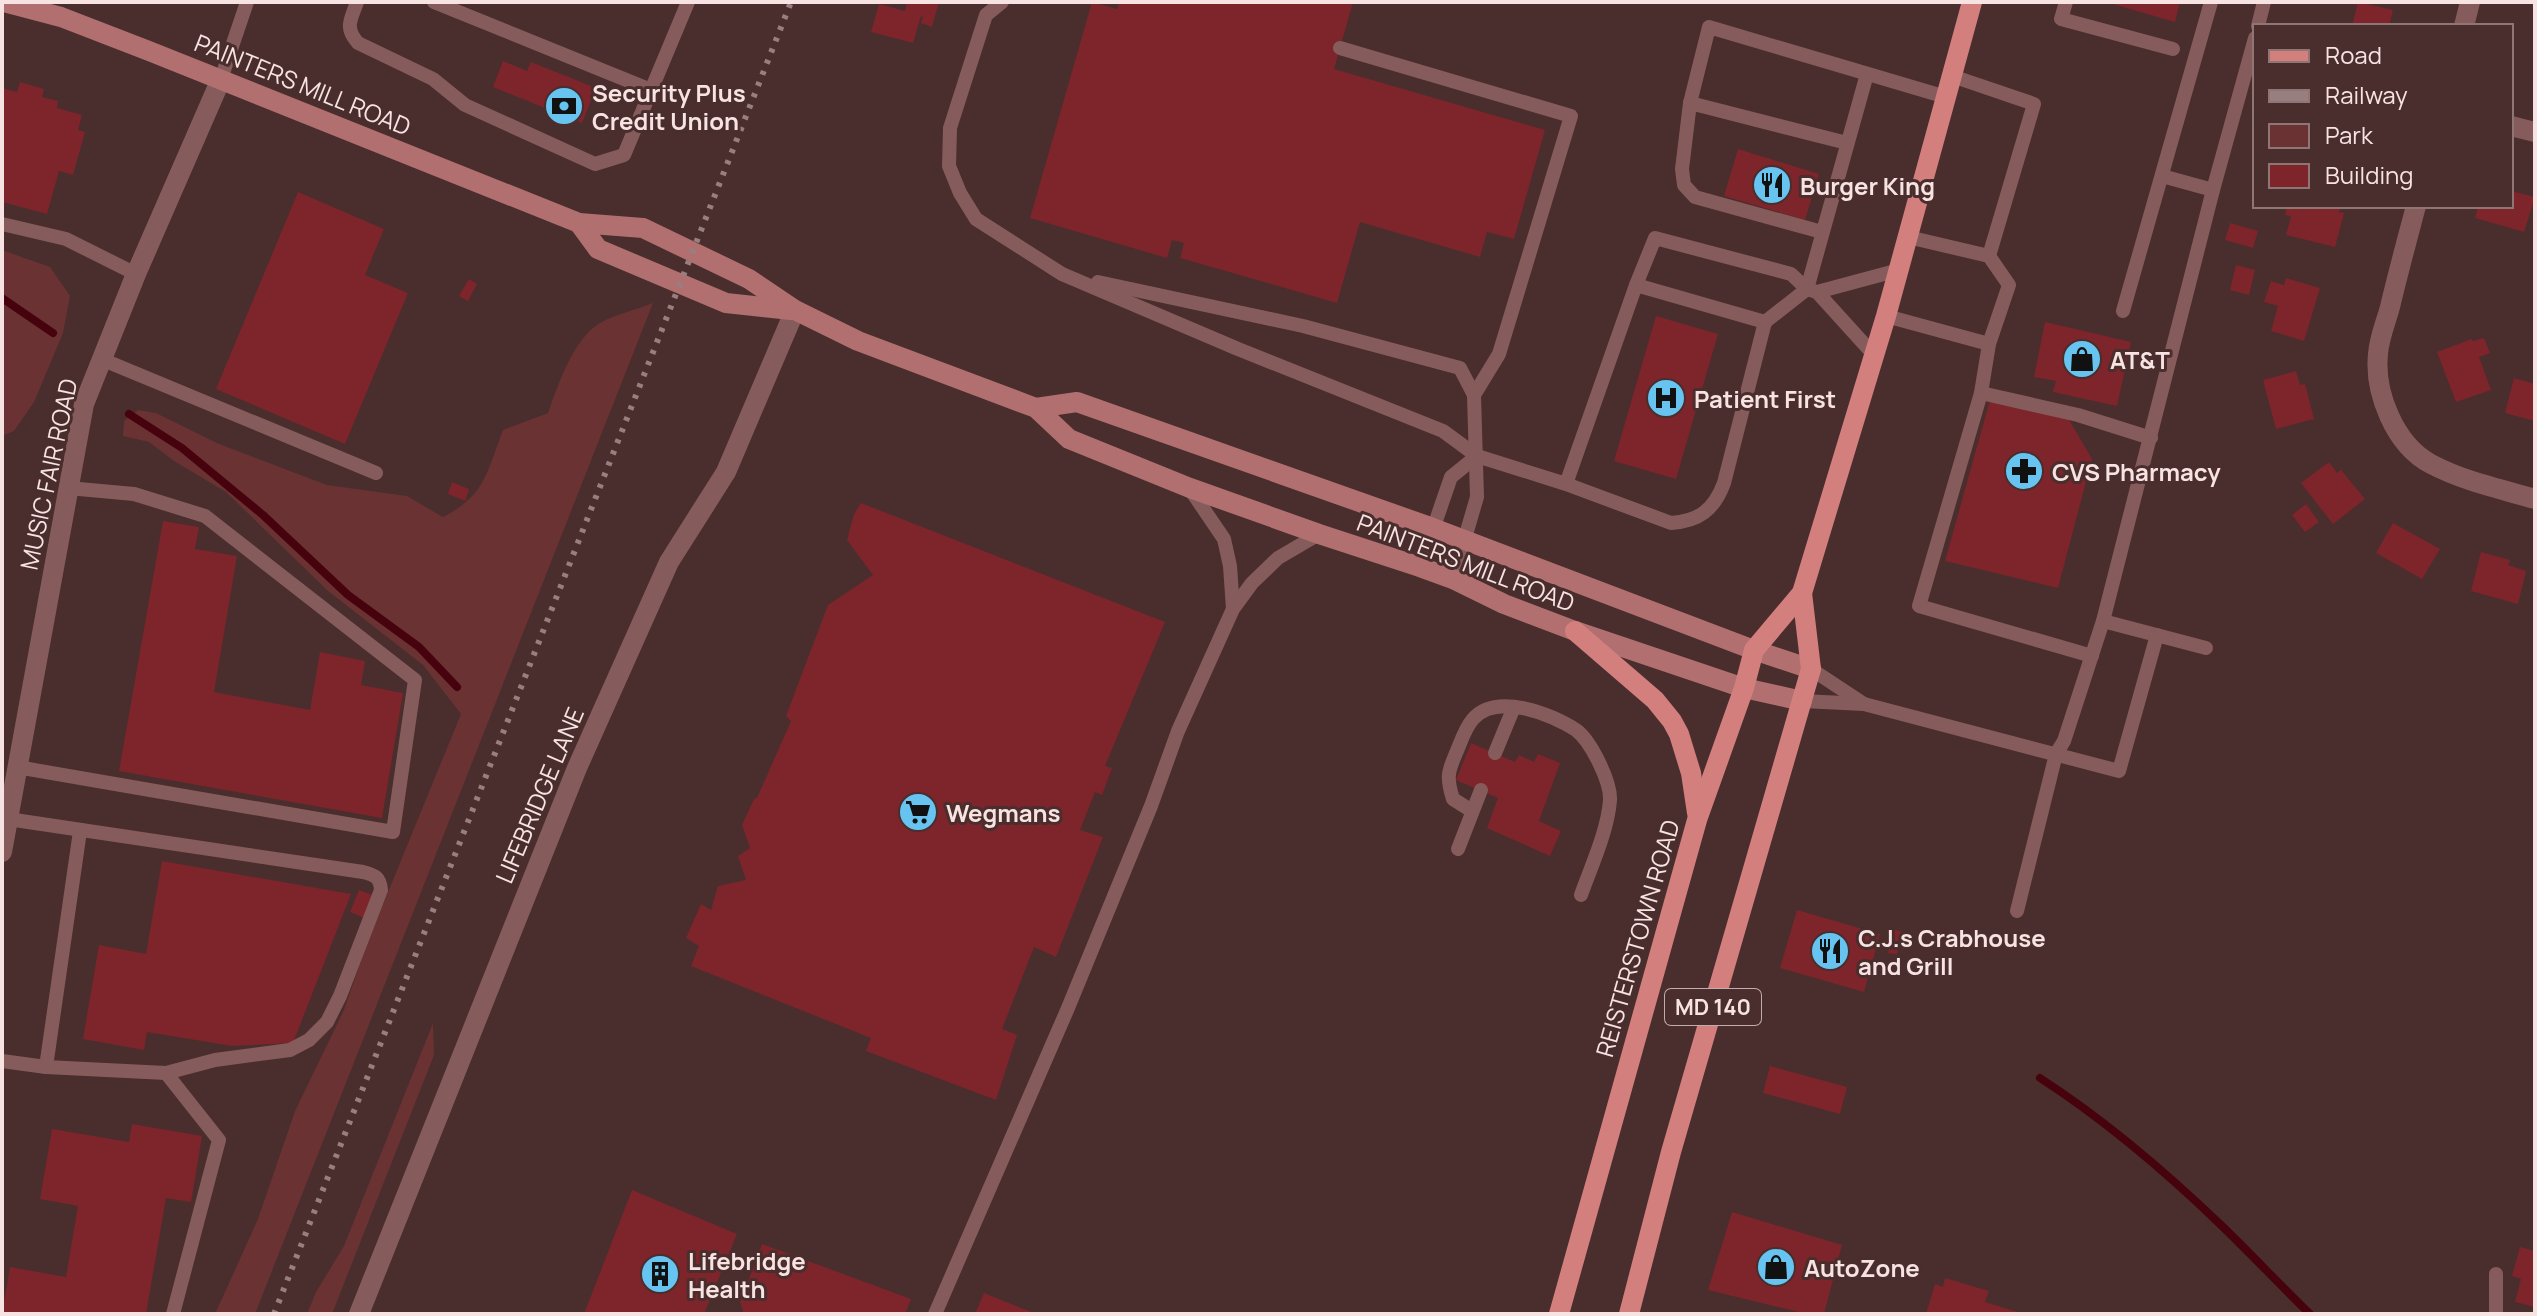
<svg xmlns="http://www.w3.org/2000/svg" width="2537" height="1316" viewBox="0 0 2537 1316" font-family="Manrope,sans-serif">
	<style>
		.green { fill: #6a3232 }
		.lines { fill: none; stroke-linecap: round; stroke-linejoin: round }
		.stream { stroke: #47030d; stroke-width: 8 }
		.building { fill: #7d252b }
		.lane { stroke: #855c5b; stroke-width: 14 }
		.street { stroke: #855c5b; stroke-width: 20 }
		.secondary { stroke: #b1706f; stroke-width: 20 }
		.primary { stroke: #d27f7e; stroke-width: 20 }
		.rail { stroke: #987f7f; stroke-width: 6; stroke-dasharray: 4 8; stroke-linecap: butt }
		.labels { text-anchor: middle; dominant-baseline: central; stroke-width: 6; stroke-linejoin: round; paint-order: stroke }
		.shield { fill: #4a2d2d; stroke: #c2acac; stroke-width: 2 }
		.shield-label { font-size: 22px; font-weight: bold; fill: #f6e3e2 }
		.street-label { font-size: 24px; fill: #f6e3e2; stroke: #4a2d2d }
		.poi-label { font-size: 24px; font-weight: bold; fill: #f6e3e2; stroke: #4a2d2d; text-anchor: start }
	</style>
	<rect width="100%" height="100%" fill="#4a2d2d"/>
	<!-- green -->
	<g class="green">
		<polygon points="2,250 50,267 70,296 63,333 34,402 14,431 2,436"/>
		<path d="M 653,303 L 255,1314 L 215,1314 L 258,1219 L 295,1111 L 344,1010 L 368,941 L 461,714 L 423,665 L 328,591 L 226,492 L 174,461 L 149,442 L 123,436 L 124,421 L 138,410 L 156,413 L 219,444 L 327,485 L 407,496 L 443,517 C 486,495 487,471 503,430 L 548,413 C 558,385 573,339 600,323 C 616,314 636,310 653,303 Z"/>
		<polygon points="433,1023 434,1055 332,1314 307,1314 316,1292 344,1246"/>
	</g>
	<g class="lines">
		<!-- stream -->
		<g class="stream">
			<polyline points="2,298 53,333"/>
			<polyline points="129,414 182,448 263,515 348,595 419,647 457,687"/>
			<path d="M 2040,1078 C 2105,1120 2166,1172 2222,1226 C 2252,1255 2280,1285 2310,1314"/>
		</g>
	</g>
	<!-- building -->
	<g class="building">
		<polygon points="907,2 939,2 932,27 921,23 923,17 921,16 913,43 871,32 879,4 905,11"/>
		<polygon points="1092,2 1117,9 1119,2 1353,2 1334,69 1545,130 1514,239 1487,232 1480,257 1360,222 1337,303 1180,258 1184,243 1172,240 1167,258 1030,218"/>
		<polygon points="2106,2 2180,2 2175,22"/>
		<polygon points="2358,2 2393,10 2389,26 2352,26"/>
		<polygon points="503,61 527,71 531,62 596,88 582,123 493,87"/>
		<polygon points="20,82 44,89 42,97 58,101 57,108 82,115 78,130 85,132 73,175 59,171 47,214 2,202 2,94 3,88 17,92"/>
		<polygon points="1738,149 1819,174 1805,220 1724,196"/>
		<polygon points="2511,191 2535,197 2524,232 2475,218 2478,206 2511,206"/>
		<polygon points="298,192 384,229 365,275 408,293 345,444 216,389"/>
		<polygon points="2287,206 2341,206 2339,212 2344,213 2335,247 2286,235 2291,216 2285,215"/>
		<polygon points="2230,223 2258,231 2253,248 2225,240"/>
		<polygon points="2236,265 2255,270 2249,295 2230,290"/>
		<polygon points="2286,278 2320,288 2304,341 2271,331 2278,306 2264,302 2271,281 2284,285"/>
		<polygon points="469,279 477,284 468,301 459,296"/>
		<polygon points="1656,316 1718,334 1676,479 1614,461"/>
		<polygon points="2045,322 2131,342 2117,406 2053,392 2056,381 2034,377"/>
		<polygon points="2484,338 2490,353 2479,357 2491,390 2456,402 2437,352 2472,339 2473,341"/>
		<polygon points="2296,371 2300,385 2305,384 2314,419 2276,429 2263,380"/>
		<polygon points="2514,378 2535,384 2535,421 2505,413"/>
		<polygon points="1990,400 2068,418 2092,459 2058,588 1945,561"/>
		<polygon points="2329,462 2337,473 2341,470 2365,499 2333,524 2301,483"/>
		<polygon points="452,482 469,489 465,501 448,494"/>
		<polygon points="861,503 1165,622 1105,766 1112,768 1102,795 1095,792 1080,830 1103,837 1056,957 1034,947 1002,1029 1017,1035 996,1100 866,1051 871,1038 691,966 699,946 686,938 701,904 711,910 718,886 746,880 738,856 750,848 742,825 754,799 757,798 791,721 786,716 828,605 873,575 847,540 854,514"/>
		<polygon points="2306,504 2319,522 2305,532 2292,515"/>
		<polygon points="163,521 199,527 195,549 237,556 214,692 310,710 320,652 365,661 361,685 403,693 382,818 119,771"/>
		<polygon points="2393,523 2440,549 2422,579 2376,553"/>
		<polygon points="2481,552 2510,560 2508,565 2526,571 2518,604 2471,591"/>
		<polygon points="1471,743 1515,762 1519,755 1534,762 1538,754 1560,763 1539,821 1561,831 1550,856 1487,828 1498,798 1456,780"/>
		<polygon points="162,861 351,894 293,1043 232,1046 147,1032 144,1050 83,1039 99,945 146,954"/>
		<polygon points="359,890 376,896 367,919 350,912"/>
		<polygon points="1797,910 1880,934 1864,992 1780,968"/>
		<polygon points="1893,929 1903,932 1897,954 1888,953"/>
		<polygon points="1770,1066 1847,1087 1840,1114 1763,1093"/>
		<polygon points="132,1124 202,1136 191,1202 166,1198 146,1314 2,1314 10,1267 66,1277 78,1206 40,1199 52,1129 129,1142"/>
		<polygon points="632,1190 737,1234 704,1314 584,1314"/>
		<polygon points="1732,1212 1842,1245 1824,1314 1807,1314 1708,1290"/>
		<polygon points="762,1244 911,1299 905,1314 744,1314 740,1302"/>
		<polygon points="2520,1247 2535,1251 2535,1307 2515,1302 2521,1279 2512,1276"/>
		<polygon points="1945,1278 1989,1291 1985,1302 2024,1314 1926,1314 1935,1284 1943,1287"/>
		<polygon points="984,1293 1036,1314 975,1314"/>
	</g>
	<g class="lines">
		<!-- lane -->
		<g class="lane">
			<path d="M 357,2 C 351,20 344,27 358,43 L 433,79 L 465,105 L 595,164 L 624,155 L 688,2"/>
			<polyline points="434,2 651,90"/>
			<path d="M 1002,2 L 986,15 L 950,128 L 949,166 L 960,193 L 976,219 L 1062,274 L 1238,349 L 1443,431 L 1477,456 L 1566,484 L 1671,523 C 1699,521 1714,510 1724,483 L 1765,322 L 1636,285 L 1566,484"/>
			<polyline points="2066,2 2061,19 2173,49"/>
			<polyline points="2258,26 2264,2"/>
			<polyline points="1340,48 1571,116 1499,354 1474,395"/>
			<polyline points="221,79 247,2"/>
			<polyline points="1690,103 1682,169 1684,185 1695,197 1822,232"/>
			<polyline points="1847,143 1690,103 1709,27 1946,97"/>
			<polyline points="2162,176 2213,190"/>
			<polyline points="2,224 66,239 136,274"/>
			<polyline points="1908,237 1989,256 2034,104 1952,76"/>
			<polyline points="1989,256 2009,285 1989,344 1981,393 1919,606 2092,656"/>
			<polyline points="1098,282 1303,326 1460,368 1474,395 1477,497 1453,579"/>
			<polyline points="1636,285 1655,238 1791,274 1807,289 1867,74"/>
			<polyline points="1817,292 1875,356"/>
			<polyline points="2123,311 2211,2"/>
			<polyline points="1886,316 1989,344"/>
			<polyline points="1765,322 1807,289 1817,292 1899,270"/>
			<polyline points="101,359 376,473"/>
			<polyline points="1981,393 2078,415 2151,438"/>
			<polyline points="1190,489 1224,539 1230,566 1233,609"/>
			<polyline points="1420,567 1451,477 1477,456"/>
			<polyline points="2103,621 2206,648"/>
			<polyline points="1811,669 1864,704"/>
			<polyline points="1802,701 1864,704 2119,771 2157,635"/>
			<polyline points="1495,753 1514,707"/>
			<polyline points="17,767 393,832 415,680 205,516 134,494 68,488"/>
			<path d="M 1472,811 L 1453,799 C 1445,774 1449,770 1459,746 C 1462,738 1467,726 1473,719 C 1496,692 1552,714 1576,730 C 1591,741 1611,782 1610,800 C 1608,830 1591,867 1581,895"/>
			<path d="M 8,819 L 363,872 C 375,875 380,877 381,890 L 340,996 L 327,1022 L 309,1040 L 290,1050 L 215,1060 L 166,1073 L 46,1067"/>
			<polyline points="1458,849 1481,790"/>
			<polyline points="2017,911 2056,754 2064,741 2103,621 2213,190 2255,38"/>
			<polyline points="2,1061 46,1067 80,831"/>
			<polyline points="166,1073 219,1140 173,1314"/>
			<polyline points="935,1314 1068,1008 1151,806 1178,731 1233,609 1252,583 1278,558 1319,534"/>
			<polyline points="2496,1314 2496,1274"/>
		</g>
		<!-- street -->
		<g class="street">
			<polyline points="2464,26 2470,2"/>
			<polyline points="2511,126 2535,132"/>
			<path d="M 2416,206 C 2407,240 2398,273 2390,307 C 2386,322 2379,338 2378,354 C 2374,393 2395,445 2431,464 C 2463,481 2500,489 2535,499"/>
			<polyline points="2,852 84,404 136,274 221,79"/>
			<polyline points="359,1314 577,768 669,562 726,472 795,310"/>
		</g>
		<!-- secondary -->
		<g class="secondary">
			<polyline points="4,2 61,17 149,51 579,223 643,228 749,279 795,310 858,341 1036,408 1069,439 1190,488 1319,534 1420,567 1453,579 1504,604 1575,631 1744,688 1802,701"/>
			<polyline points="579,223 598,249 726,303 791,310"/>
			<polyline points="1036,408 1077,402 1433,528 1754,650 1811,669"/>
		</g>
		<!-- primary -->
		<g class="primary">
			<polyline points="1575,631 1655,700 1672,721 1679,734 1691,773 1697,813"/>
			<polyline points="1559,1314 1697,820 1744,688 1754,650 1802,593 1886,316 1972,2"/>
			<polyline points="1629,1314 1671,1152 1811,669 1802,593"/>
		</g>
		<!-- rail -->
		<polyline class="rail" points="274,1314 791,2"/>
	</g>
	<!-- icons -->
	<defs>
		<g id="bank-disc" transform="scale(2)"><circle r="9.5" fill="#67c4f0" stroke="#4a2d2d"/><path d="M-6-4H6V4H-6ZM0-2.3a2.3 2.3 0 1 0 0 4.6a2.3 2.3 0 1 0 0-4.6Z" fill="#111"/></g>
		<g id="restaurant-disc" transform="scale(2)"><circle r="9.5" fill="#67c4f0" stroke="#4a2d2d"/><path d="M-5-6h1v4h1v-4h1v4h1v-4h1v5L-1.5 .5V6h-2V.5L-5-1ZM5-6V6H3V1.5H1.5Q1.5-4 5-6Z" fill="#111"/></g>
		<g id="shop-disc" transform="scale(2)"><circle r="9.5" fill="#67c4f0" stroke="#4a2d2d"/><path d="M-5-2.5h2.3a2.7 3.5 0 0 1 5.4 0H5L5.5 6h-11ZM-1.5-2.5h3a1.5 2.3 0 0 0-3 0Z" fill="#111"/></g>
		<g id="hospital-disc" transform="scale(2)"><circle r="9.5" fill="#67c4f0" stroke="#4a2d2d"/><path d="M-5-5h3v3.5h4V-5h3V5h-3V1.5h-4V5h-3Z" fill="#111"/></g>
		<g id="pharmacy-disc" transform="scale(2)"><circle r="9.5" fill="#67c4f0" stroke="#4a2d2d"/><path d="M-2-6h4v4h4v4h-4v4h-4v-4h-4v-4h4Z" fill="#111"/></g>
		<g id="supermarket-disc" transform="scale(2)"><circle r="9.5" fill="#67c4f0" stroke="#4a2d2d"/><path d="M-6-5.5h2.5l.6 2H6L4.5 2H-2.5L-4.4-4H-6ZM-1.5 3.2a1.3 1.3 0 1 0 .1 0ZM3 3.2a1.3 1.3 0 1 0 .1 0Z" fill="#111"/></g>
		<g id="building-disc" transform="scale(2)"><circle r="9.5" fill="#67c4f0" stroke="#4a2d2d"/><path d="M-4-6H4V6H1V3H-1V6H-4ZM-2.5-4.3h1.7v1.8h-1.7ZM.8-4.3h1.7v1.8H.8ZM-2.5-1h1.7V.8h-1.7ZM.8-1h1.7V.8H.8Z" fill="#111"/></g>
	</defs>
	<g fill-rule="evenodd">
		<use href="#bank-disc" x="564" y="106"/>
		<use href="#restaurant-disc" x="1772" y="185"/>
		<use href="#shop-disc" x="2082" y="359"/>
		<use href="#hospital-disc" x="1666" y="398"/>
		<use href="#pharmacy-disc" x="2024" y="471"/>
		<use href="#supermarket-disc" x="918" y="812"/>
		<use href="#restaurant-disc" x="1830" y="951"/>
		<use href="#shop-disc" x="1776" y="1267"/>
		<use href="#building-disc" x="660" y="1274"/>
	</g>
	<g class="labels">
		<!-- shield labels -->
		<rect class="shield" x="1665" y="989" width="96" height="36" rx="6"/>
		<g class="shield-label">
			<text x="1713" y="1007">MD 140</text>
		</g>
		<!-- street labels -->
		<g class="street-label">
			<text transform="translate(303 84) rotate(22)">PAINTERS MILL ROAD</text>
			<text transform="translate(48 474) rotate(-78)">MUSIC FAIR ROAD</text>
			<text transform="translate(1466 562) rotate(21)">PAINTERS MILL ROAD</text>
			<text transform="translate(539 795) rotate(-67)">LIFEBRIDGE LANE</text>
			<text transform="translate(1637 938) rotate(-74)">REISTERSTOWN ROAD</text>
		</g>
		<!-- poi labels -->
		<g class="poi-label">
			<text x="592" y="92">Security Plus<tspan x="592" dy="28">Credit Union</tspan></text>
			<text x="1800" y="185">Burger King</text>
			<text x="2110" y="359">AT&amp;T</text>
			<text x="1694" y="398">Patient First</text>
			<text x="2052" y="471">CVS Pharmacy</text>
			<text x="946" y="812">Wegmans</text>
			<text x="1858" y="937">C.J.s Crabhouse<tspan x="1858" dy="28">and Grill</tspan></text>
			<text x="688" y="1260">Lifebridge<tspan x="688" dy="28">Health</tspan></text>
			<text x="1804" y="1267">AutoZone</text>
		</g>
	</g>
	<!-- border -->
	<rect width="2537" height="1316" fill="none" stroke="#f6e3e2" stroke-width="8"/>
	<!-- legend -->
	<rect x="2253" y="24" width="260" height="184" fill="#4a2d2d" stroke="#8f7675" stroke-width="2"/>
	<rect x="2269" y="50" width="40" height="12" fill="#d27f7e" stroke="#8f7675" stroke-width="2"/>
	<text x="2325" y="64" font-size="24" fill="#f6e3e2">Road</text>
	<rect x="2269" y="90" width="40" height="12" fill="#987f7f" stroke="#8f7675" stroke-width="2"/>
	<text x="2325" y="104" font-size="24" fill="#f6e3e2">Railway</text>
	<rect x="2269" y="124" width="40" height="24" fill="#6a3232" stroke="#8f7675" stroke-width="2"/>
	<text x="2325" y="144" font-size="24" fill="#f6e3e2">Park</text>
	<rect x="2269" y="164" width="40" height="24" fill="#7d252b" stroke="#8f7675" stroke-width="2"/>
	<text x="2325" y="184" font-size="24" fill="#f6e3e2">Building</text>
</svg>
